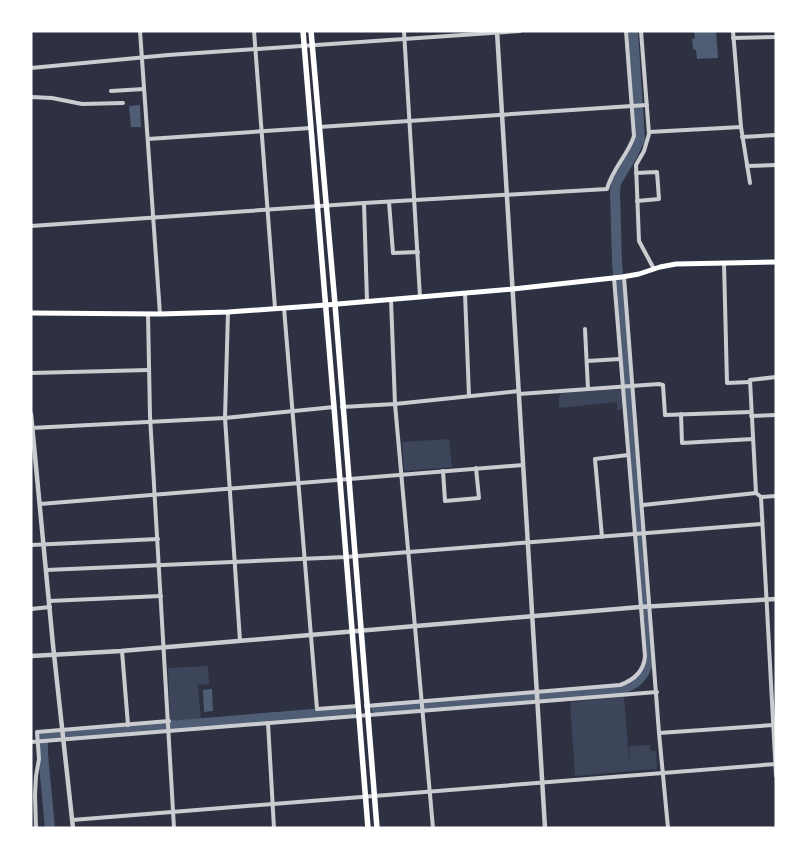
<svg xmlns="http://www.w3.org/2000/svg" width="807" height="859" viewBox="0 0 807 859" font-family="'Fira Sans Condensed',sans-serif">
	<style>
		.green { fill: #3c4559 }
		.water { fill: #4f5d75 }
		.lines { fill: none; stroke-linecap: round; stroke-linejoin: round }
		.stream { stroke: #4f5d75; stroke-width: 2 }
		.river { stroke: #4f5d75; stroke-width: 10 }
		.minor { stroke: #caccd0; stroke-width: 4 }
		.tertiary { stroke: #caccd0; stroke-width: 4.5 }
		.secondary { stroke: #fff; stroke-width: 5 }
		.primary { stroke: #fff; stroke-width: 5.5 }
	</style>
	<rect width="100%" height="100%" fill="#2d3142"/>
	<!-- green -->
	<g class="green">
		<polygon points="620,389 622,391 622,409 617,410 617,402 559,408 559,398 561,393"/>
		<polygon points="449,439 452,467 406,471 404,469 402,442"/>
		<polygon points="208,666 209,684 198,685 201,719 170,721 168,668"/>
		<polygon points="624,697 630,770 629,746 650,745 651,751 656,751 657,769 575,776 570,702"/>
	</g>
	<!-- water -->
	<g class="water">
		<polygon points="694,31 716,31 718,58 697,59 696,50 693,49 692,39 695,38"/>
		<polygon points="140,105 141,127 131,127 129,106"/>
		<polygon points="212,689 213,711 204,712 203,690"/>
	</g>
	<g class="lines">
		<!-- stream -->
		<g class="stream">
			<polyline points="596,694 600,691"/>
			<polyline points="519,700 523,696"/>
		</g>
		<!-- river -->
		<g class="river">
			<path d="M 376,708 L 618,690 C 637,686 649,673 649,653 L 617,263 L 615,192 L 616,183 L 632,156 L 640,139 L 633,31"/>
			<polyline points="50,828 43,754 43,736 350,711"/>
		</g>
		<!-- minor -->
		<g class="minor">
			<polyline points="140,31 160,314"/>
			<polyline points="254,31 275,308"/>
			<polyline points="404,31 420,297"/>
			<polyline points="641,31 649,134 644,151 636,165 639,241 654,269"/>
			<polyline points="733,31 741,127 750,183"/>
			<polyline points="733,38 776,37"/>
			<polyline points="31,68 168,55 520,31"/>
			<polyline points="111,91 144,89"/>
			<polyline points="31,97 52,98 82,104 123,103"/>
			<polyline points="319,127 647,105"/>
			<polyline points="649,132 741,127"/>
			<polyline points="742,137 776,135"/>
			<polyline points="148,139 311,128"/>
			<polyline points="747,166 776,165"/>
			<polyline points="636,173 657,172 659,199 637,201"/>
			<polyline points="389,202 393,253 418,252"/>
			<polyline points="364,203 367,301"/>
			<path d="M 31,226 L 364,203 L 607,189 C 612,169 628,155 634,136 L 626,31"/>
			<polyline points="724,263 727,383 750,382"/>
			<polyline points="624,277 659,733 668,828"/>
			<polyline points="465,293 469,396"/>
			<polyline points="391,300 395,404 433,828"/>
			<polyline points="284,308 317,709 358,706"/>
			<polyline points="228,312 225,418 240,641"/>
			<polyline points="148,314 150,416 174,828"/>
			<polyline points="585,329 588,389"/>
			<polyline points="587,361 620,359"/>
			<polyline points="31,373 149,370"/>
			<polyline points="519,394 659,384 663,385 665,415 751,412"/>
			<polyline points="342,407 395,404 519,391"/>
			<polyline points="681,414 682,443 753,439"/>
			<polyline points="751,416 776,415"/>
			<polyline points="31,428 225,418 334,407"/>
			<polyline points="443,471 445,501 479,498 476,468"/>
			<polyline points="756,493 750,380 776,377"/>
			<polyline points="761,497 776,776"/>
			<polyline points="40,504 523,465"/>
			<polyline points="643,505 756,493 761,497 776,496"/>
			<polyline points="602,537 595,459 628,455"/>
			<polyline points="31,545 158,539"/>
			<polyline points="46,570 346,557 761,524"/>
			<polyline points="49,601 161,596"/>
			<polyline points="31,609 50,607"/>
			<polyline points="122,651 128,725"/>
			<path d="M 366,706 L 620,685 C 634,680 644,671 645,656 L 614,278"/>
			<polyline points="268,723 274,828"/>
			<polyline points="659,733 774,725"/>
			<polyline points="31,742 657,692"/>
			<polyline points="72,820 776,764"/>
			<polyline points="36,828 35,795 36,776 39,759 37,732 169,721"/>
		</g>
		<!-- tertiary -->
		<g class="tertiary">
			<polyline points="497,31 545,828"/>
			<polyline points="31,414 53,645 73,828"/>
			<polyline points="31,656 121,651 640,607 776,599"/>
		</g>
		<!-- secondary -->
		<polyline class="secondary" points="31,313 160,314 228,312 326,305 513,289 622,277 639,274 660,267 676,264 776,262"/>
		<!-- primary -->
		<g class="primary">
			<path d="M 303,31 C 326,297 346,562 368,828"/>
			<polyline points="311,31 335,304 377,828"/>
		</g>
	</g>
	<!-- border -->
	<rect width="807" height="859" fill="none" stroke="#ffffff" stroke-width="65"/>
</svg>
